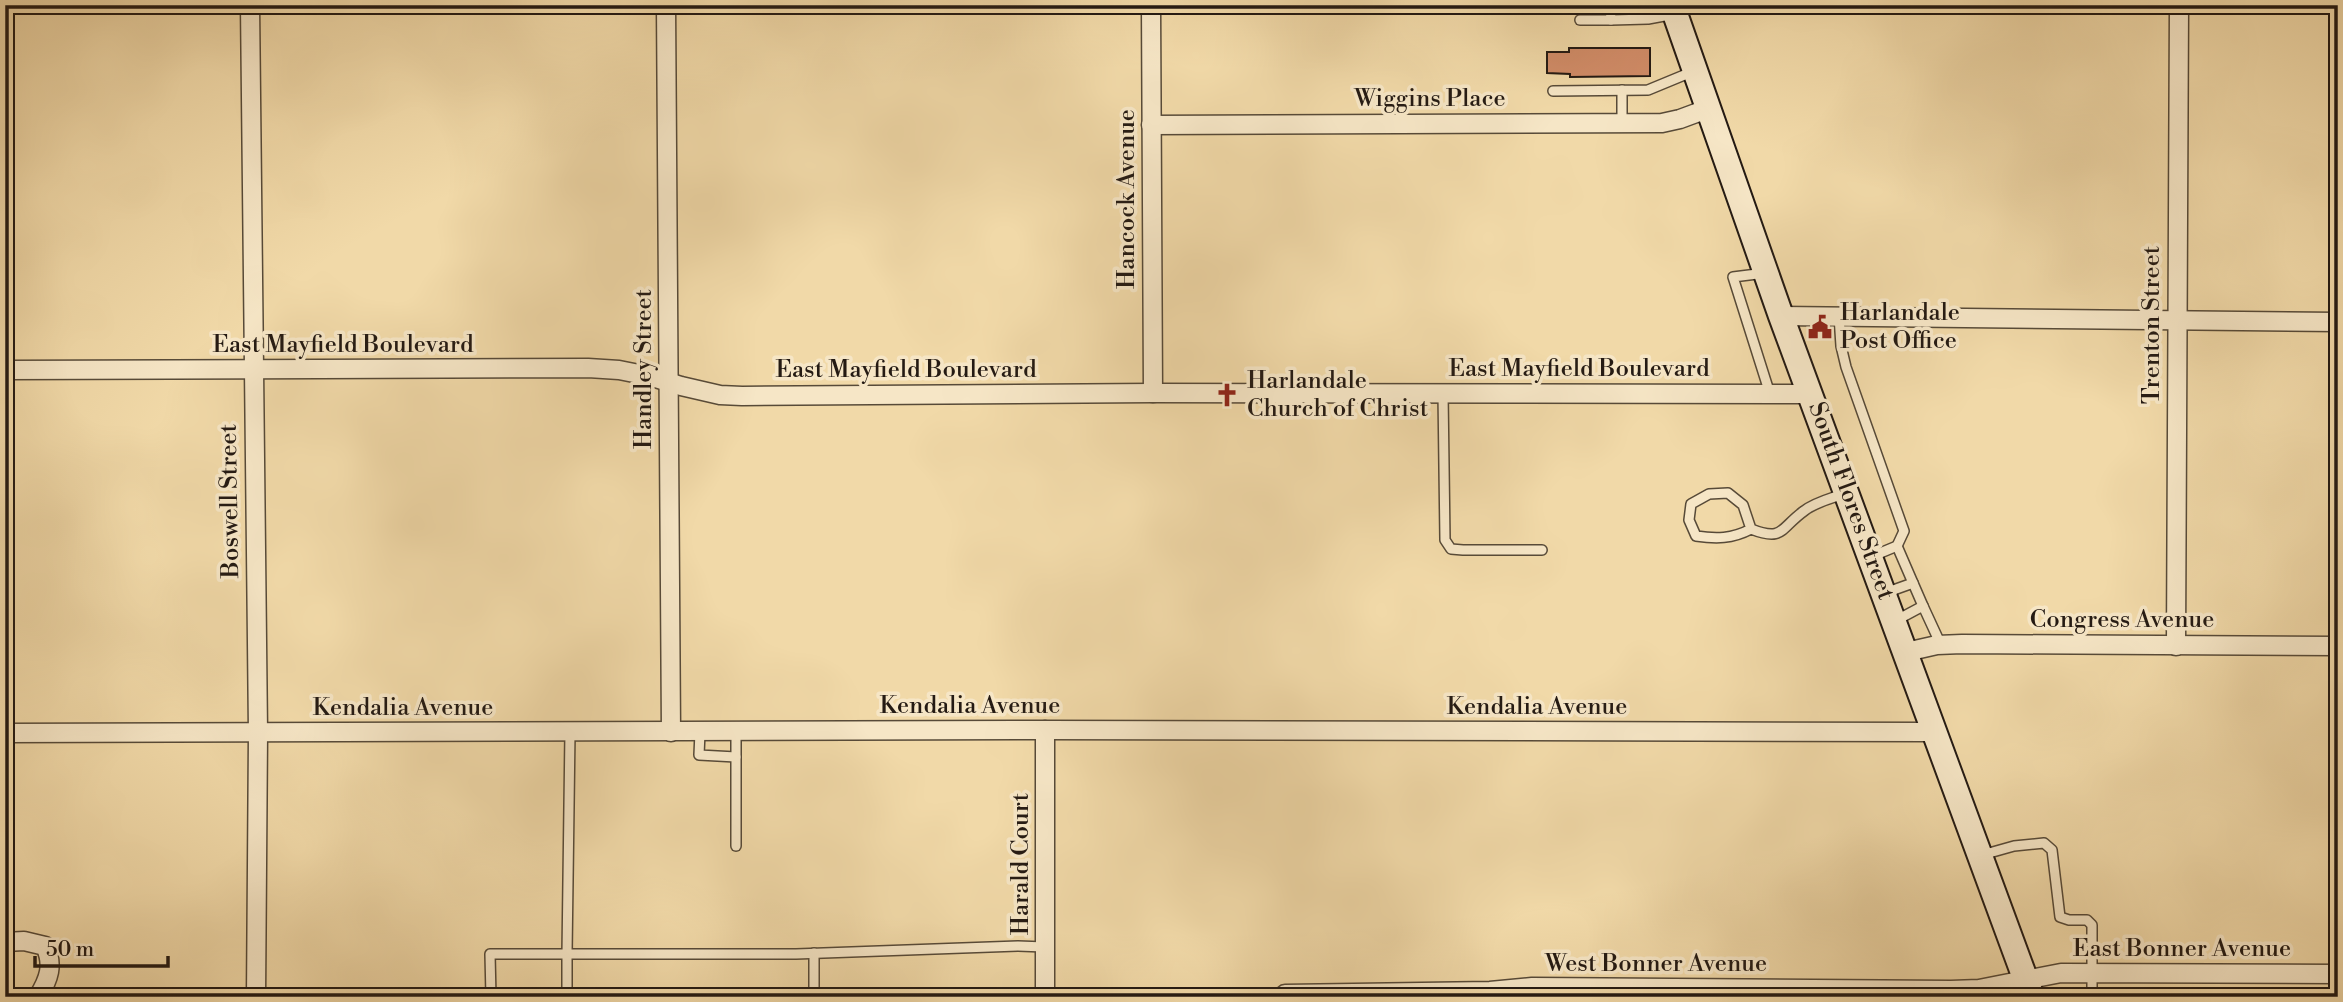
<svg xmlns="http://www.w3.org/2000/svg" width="2343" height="1002" viewBox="0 0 2343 1002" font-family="'Libre Bodoni',serif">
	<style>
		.building { fill: #d18c68; stroke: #241a13; stroke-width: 2 }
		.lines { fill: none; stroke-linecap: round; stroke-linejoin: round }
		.lane-casing { stroke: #574a38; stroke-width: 12 }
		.street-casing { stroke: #574a38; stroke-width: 21 }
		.secondary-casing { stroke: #241a13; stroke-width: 28 }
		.lane { stroke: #f6e6c6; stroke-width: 9 }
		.street { stroke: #f6e6c6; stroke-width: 18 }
		.secondary { stroke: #f6e6c6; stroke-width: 24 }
		.labels { text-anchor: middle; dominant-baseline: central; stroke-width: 7; stroke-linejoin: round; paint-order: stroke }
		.street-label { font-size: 24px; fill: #241a13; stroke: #f6e6c6 }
		.poi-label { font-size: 24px; fill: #241a13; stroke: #f6e6c6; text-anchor: start }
	</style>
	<rect width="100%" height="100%" fill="#f1d9a8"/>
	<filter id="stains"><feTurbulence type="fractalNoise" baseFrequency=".00286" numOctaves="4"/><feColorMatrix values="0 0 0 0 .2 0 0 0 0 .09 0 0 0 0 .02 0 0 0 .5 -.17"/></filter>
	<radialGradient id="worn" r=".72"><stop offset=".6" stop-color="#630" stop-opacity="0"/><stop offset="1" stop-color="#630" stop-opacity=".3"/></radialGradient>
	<!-- building -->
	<polygon class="building" points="1569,48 1650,48 1650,76 1570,77 1570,74 1547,73 1547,52 1569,52"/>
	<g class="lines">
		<!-- lane casing -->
		<g class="lane-casing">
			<g id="lane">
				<polyline points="1610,5 1611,20 1648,19 1675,14"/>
				<polyline points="1580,20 1611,20"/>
				<polyline points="1622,90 1622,123"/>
				<polyline points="1553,91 1648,90 1694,71"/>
				<polyline points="1765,273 1733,277 1770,394"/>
				<polyline points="1839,316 1841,346 1846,367 1904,531 1897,546 1873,556"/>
				<polyline points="1443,393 1445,540 1451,549 1463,550 1542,550"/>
				<path d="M 1751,529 C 1732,539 1716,539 1696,536 L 1689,520 L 1691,504 L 1709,494 L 1728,493 L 1743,505 L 1751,529 C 1784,542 1780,528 1804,511 C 1815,502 1833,498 1846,493"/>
				<polyline points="1885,593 1913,583 1897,546"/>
				<polyline points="1923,606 1941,645"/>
				<polyline points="1895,621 1923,606 1913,583"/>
				<polyline points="570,732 567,954 796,954 1018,946 1045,947"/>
				<polyline points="700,732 699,755 736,757"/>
				<polyline points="736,732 736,846"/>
				<polyline points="1982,855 2014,846 2044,843 2052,850 2060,917 2069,920 2087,920 2092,925 2092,997"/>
				<polyline points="814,953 814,997"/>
				<polyline points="491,997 490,954 567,954 567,997"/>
			</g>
		</g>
		<!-- street casing -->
		<g class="street-casing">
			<g id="street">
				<polyline points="250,5 258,733 256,997"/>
				<polyline points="666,5 671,732"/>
				<polyline points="1151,5 1153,393"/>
				<polyline points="1151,125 1662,123 1680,119 1707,109"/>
				<polyline points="1781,316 2338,322"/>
				<polyline points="5,370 588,368 619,370 649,376 681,386 720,395 742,396 1153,393 1811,394"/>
				<polyline points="2176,646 2179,5"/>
				<polyline points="1906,652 1937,645 1962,644 2338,646"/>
				<polyline points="1045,730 1045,997"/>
				<polyline points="5,733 1045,730 1935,732"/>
				<path d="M 5,942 L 24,941 L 45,946 C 54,965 49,979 38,997"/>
				<polyline points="1285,994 1490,991 1532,987 1951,990 1979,989 2061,973 2338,974"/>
			</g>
		</g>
		<!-- secondary casing -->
		<g class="secondary-casing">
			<polyline id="secondary" points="1672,5 1781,316 2032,997"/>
		</g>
		<!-- lane -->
		<use href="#lane" class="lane"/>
		<!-- street -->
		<use href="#street" class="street"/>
		<!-- secondary -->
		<use href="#secondary" class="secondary"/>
	</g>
	<!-- icons -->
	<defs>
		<g id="civic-bare" transform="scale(1.89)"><path d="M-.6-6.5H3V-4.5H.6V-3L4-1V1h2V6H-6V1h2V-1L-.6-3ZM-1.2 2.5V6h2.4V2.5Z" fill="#8f2418" stroke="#f6e6c6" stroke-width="2.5" paint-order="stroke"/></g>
		<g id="church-bare" transform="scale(1.89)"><path d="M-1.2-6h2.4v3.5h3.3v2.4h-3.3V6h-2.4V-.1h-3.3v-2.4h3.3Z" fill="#8f2418" stroke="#f6e6c6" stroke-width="2.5" paint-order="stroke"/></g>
	</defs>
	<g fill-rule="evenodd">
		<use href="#civic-bare" x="1820" y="327"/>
		<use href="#church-bare" x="1227" y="395"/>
	</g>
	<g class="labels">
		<!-- street labels -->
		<g class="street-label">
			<text x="1430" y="99">Wiggins Place</text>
			<text transform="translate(1127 199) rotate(-90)">Hancock Avenue</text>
			<text transform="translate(2152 325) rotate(-90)">Trenton Street</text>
			<text x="343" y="345">East Mayfield Boulevard</text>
			<text transform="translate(644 369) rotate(-90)">Handley Street</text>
			<text x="1579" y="369">East Mayfield Boulevard</text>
			<text x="906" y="370">East Mayfield Boulevard</text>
			<text transform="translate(230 501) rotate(-91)">Boswell Street</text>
			<text transform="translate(1851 501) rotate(70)">South Flores Street</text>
			<text x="2122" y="620">Congress Avenue</text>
			<text x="970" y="706">Kendalia Avenue</text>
			<text x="1537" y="707">Kendalia Avenue</text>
			<text x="403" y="708">Kendalia Avenue</text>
			<text transform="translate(1021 864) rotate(-90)">Harald Court</text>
			<text x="2182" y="949">East Bonner Avenue</text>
			<text x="1656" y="964">West Bonner Avenue</text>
		</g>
		<!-- poi labels -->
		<g class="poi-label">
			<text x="1840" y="313">Harlandale<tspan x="1840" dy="28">Post Office</tspan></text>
			<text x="1247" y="381">Harlandale<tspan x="1247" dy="28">Church of Christ</tspan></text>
		</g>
	</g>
	<!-- margin -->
	<rect width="2343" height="1002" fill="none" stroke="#f1d9a8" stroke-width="28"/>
	<rect x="7" y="7" width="2329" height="988" fill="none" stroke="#241a13" stroke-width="3.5"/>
	<rect x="14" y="14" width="2315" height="974" fill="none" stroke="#241a13" stroke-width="2"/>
	<!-- scale -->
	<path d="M35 956v10h133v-10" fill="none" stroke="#241a13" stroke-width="3.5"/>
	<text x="46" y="956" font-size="21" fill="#241a13" stroke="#f6e6c6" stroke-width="5" paint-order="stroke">50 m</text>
	<rect width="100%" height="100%" filter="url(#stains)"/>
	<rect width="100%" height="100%" fill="url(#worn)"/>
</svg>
